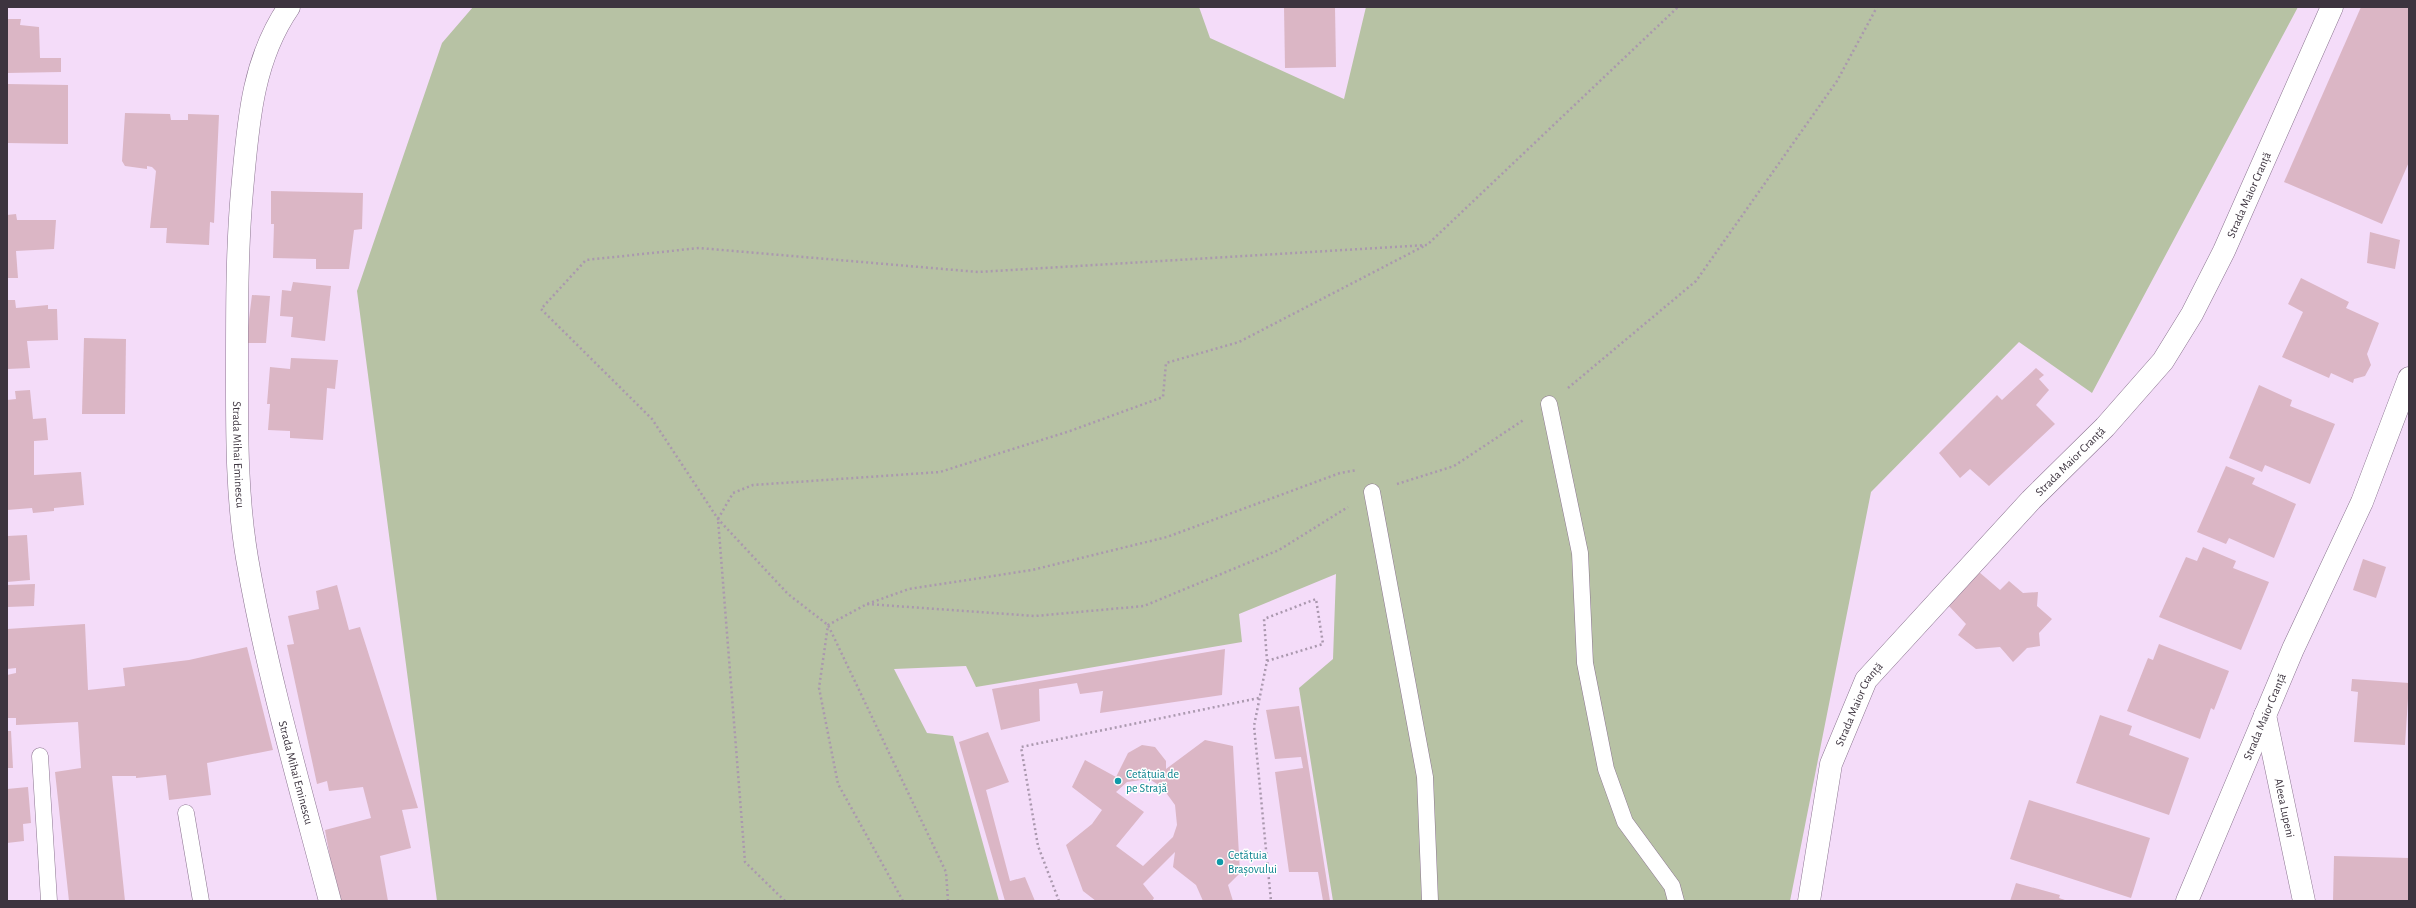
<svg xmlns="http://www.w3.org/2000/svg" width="2416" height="908" viewBox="0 0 2416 908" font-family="'Alegreya Sans',sans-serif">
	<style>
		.green { fill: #b7c2a4 }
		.building { fill: #dbb6c5; fill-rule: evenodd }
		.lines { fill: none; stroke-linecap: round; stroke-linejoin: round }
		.service-casing { stroke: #8b7590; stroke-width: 17 }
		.minor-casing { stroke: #8b7590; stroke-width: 23 }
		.path { stroke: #aa98ae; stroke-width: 2.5; stroke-dasharray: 2 3; stroke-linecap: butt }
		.service { stroke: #fff; stroke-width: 16 }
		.minor { stroke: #fff; stroke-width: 22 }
		.culture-dot { fill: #0f9aa8; stroke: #fff; stroke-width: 1.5 }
		.labels { text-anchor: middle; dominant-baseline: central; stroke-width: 3; stroke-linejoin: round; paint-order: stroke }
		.street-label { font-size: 12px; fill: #3d343f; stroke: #fff }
		.culture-label { font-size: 12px; fill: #0d838f; stroke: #fff; text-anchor: start }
	</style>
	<rect width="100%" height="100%" fill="#f4dcf9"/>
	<!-- green -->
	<polygon class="green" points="473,7 1199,7 1210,38 1344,99 1366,7 2298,7 2092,393 2019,342 1871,492 1790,901 1333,901 1299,688 1333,659 1336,574 1239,614 1242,642 976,687 966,666 894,669 927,733 953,736 999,901 437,901 357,291 442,43"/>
	<!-- building -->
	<g class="building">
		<polygon points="1284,7 1335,7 1336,67 1285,68"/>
		<polygon points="2361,7 2409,7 2409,162 2382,224 2284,182"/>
		<polygon points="7,19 21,19 20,25 39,27 40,58 61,58 61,72 7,73"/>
		<polygon points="7,84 68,85 68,144 7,143"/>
		<polygon points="125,113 170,114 171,120 188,120 188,114 219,115 214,223 210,222 209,245 166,243 167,228 150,228 156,171 152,167 147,166 147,169 125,166 122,161"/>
		<polygon points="271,191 363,193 362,229 354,230 349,269 316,269 316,259 273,258 274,224 271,224"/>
		<polygon points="16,214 17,220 56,220 54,249 16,251 18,278 7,278 7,215"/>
		<polygon points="2370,232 2400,240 2395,269 2367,263"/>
		<polygon points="2301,278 2349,302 2346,308 2379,323 2367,354 2371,365 2365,376 2354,379 2353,383 2331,373 2329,378 2282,357 2303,312 2288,304"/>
		<polygon points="293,282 331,286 325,341 291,337 293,317 280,316 282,290 291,291"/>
		<polygon points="252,295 270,296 266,343 246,343"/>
		<polygon points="7,300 15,300 16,308 48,305 48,309 57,309 58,340 27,341 30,368 7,369"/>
		<polygon points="84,338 126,339 125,414 82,414"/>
		<polygon points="291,358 338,360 335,389 327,388 323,440 290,438 290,431 268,430 270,404 267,404 270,367 290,369"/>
		<polygon points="2036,368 2044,375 2039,379 2049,390 2036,405 2055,424 1989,486 1970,469 1960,478 1939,453 1997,395 2002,400"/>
		<polygon points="2259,385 2292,400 2290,406 2335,424 2310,484 2265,465 2262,472 2229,458"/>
		<polygon points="30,390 33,419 46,418 48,440 34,441 34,475 81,472 84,505 54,508 54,511 33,513 32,508 7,510 7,400 16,399 15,391"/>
		<polygon points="2226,466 2255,478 2252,484 2296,504 2274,558 2229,538 2226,544 2197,532"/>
		<polygon points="27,535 30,580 7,582 7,536"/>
		<polygon points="2203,547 2236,561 2233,568 2269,582 2241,650 2159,617 2186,557 2197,561"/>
		<polygon points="2363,559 2386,567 2376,598 2353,590"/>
		<polygon points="1979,572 2000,590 2009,581 2023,593 2038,592 2037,606 2052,619 2039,633 2040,646 2027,648 2013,662 2000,647 1976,649 1958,635 1966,624 1948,605"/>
		<polygon points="35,584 34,606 7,607 7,585"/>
		<polygon points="337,585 349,630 360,627 418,808 402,810 411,848 380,856 388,901 338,901 325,830 371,818 363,787 329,791 327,781 317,784 287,645 294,644 288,616 319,609 316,591"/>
		<polygon points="85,624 88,690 125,686 123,668 189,660 247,647 273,750 207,763 211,795 169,800 166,775 136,778 136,776 112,776 125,901 69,901 55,772 81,768 78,722 16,725 16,718 7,718 7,675 16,673 16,668 7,669 7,629"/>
		<polygon points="2159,644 2229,671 2214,710 2211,708 2200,739 2127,711 2148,658 2153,660"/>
		<polygon points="1225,649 1222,695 1100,713 1103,691 1080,694 1077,683 1039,689 1040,721 1001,730 992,689"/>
		<polygon points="2352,679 2409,683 2405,745 2354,742 2358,692 2351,691"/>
		<polygon points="1299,706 1330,901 1323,901 1318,872 1289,872 1275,772 1303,768 1301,757 1275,759 1266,710"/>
		<polygon points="2100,715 2132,726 2129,735 2189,758 2169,815 2076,783"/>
		<polygon points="7,731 11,731 13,768 7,768"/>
		<polygon points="988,732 1009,782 986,790 1010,881 1025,877 1035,901 1005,901 959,742"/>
		<path d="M 1205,740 L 1233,746 L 1240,873 L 1228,885 L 1233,901 L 1203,901 L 1196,885 L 1173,867 L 1175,852 L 1143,884 L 1154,898 L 1152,901 L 1096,901 L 1083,891 L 1066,845 L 1092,824 L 1102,810 L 1072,787 L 1085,760 L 1116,777 L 1128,753 L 1142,745 L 1155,747 L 1166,761 L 1166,769 ZM 1149,779 L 1162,787 L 1175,805 L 1177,825 L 1173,837 L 1143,866 L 1116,846 L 1144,812 L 1116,792 L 1127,782 Z"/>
		<polygon points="28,787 31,823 23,824 24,841 7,843 7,789"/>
		<polygon points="2029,800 2150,838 2131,898 2010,859"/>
		<polygon points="2334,856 2409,858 2409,901 2333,901"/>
		<polygon points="2016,883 2060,895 2059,898 2068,901 2010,901"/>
	</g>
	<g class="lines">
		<!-- service casing -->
		<g class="service-casing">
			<g id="service">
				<polyline points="1549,404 1580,553 1585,663 1606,769 1625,822 1672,886 1676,901"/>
				<polyline points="1372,492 1425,777 1430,901"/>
				<polyline points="40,756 49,901"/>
				<polyline points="186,813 201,901"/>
			</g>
		</g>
		<!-- minor casing -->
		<g class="minor-casing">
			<g id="minor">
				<path id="s1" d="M 289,7 C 251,62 248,127 242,191 C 237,248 237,304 237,361 C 237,426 236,493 247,558 C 267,674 300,787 330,901"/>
				<path id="s2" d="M 2265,715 L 2304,901"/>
				<path id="s3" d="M 1809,901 L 1831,764 L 1866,680 L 2031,500 L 2105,427 L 2163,361 L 2192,314 L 2224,251 L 2332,7"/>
				<path id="s4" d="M 2187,901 L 2293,649 L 2362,502 L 2409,378"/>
			</g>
		</g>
		<!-- path -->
		<g class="path">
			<polyline points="1568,388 1696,281 1837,81 1877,7"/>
			<polyline points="1397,484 1454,466 1525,419"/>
			<polyline points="867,604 1035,616 1144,606 1279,550 1348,507"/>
			<polyline points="1267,661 1323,644 1316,599 1264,619 1267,661 1254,726 1271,901"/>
			<polyline points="785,901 745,862 718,519 733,493 753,485 940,472 1070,431 1163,397 1166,363 1239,342 1424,246"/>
			<polyline points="903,901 838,784 819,688 828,625 867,604 909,589 1032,570 1167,537 1340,473 1357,470"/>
			<polyline points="948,901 946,872 828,625 788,594 718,519 652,419 541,309 586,260 699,248 978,272 1427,245 1678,7"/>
			<polyline points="1059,901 1038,846 1021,747 1259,698"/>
		</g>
		<!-- service -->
		<use href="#service" class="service"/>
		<!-- minor -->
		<use href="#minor" class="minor"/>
	</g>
	<!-- markers -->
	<g class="culture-dot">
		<circle cx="1118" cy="781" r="4"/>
		<circle cx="1220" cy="862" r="4"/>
	</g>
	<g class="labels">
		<!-- street labels -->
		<g class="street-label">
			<text stroke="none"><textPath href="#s3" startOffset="853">Strada Maior Cranță</textPath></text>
			<text stroke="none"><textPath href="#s1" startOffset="456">Strada Mihai Eminescu</textPath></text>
			<text stroke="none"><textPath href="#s3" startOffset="529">Strada Maior Cranță</textPath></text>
			<text stroke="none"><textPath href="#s3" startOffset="205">Strada Maior Cranță</textPath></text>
			<text stroke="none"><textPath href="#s4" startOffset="200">Strada Maior Cranță</textPath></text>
			<text stroke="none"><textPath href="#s1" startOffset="780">Strada Mihai Eminescu</textPath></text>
			<text stroke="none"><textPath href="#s2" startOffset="95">Aleea Lupeni</textPath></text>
		</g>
		<!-- culture labels -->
		<g class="culture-label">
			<text x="1126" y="774">Cetățuia de<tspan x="1126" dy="14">pe Strajă</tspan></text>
			<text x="1228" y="855">Cetățuia<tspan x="1228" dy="14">Brașovului</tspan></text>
		</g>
	</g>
	<!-- border -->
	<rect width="2416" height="908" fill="none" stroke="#3d343f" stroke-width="16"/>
</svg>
